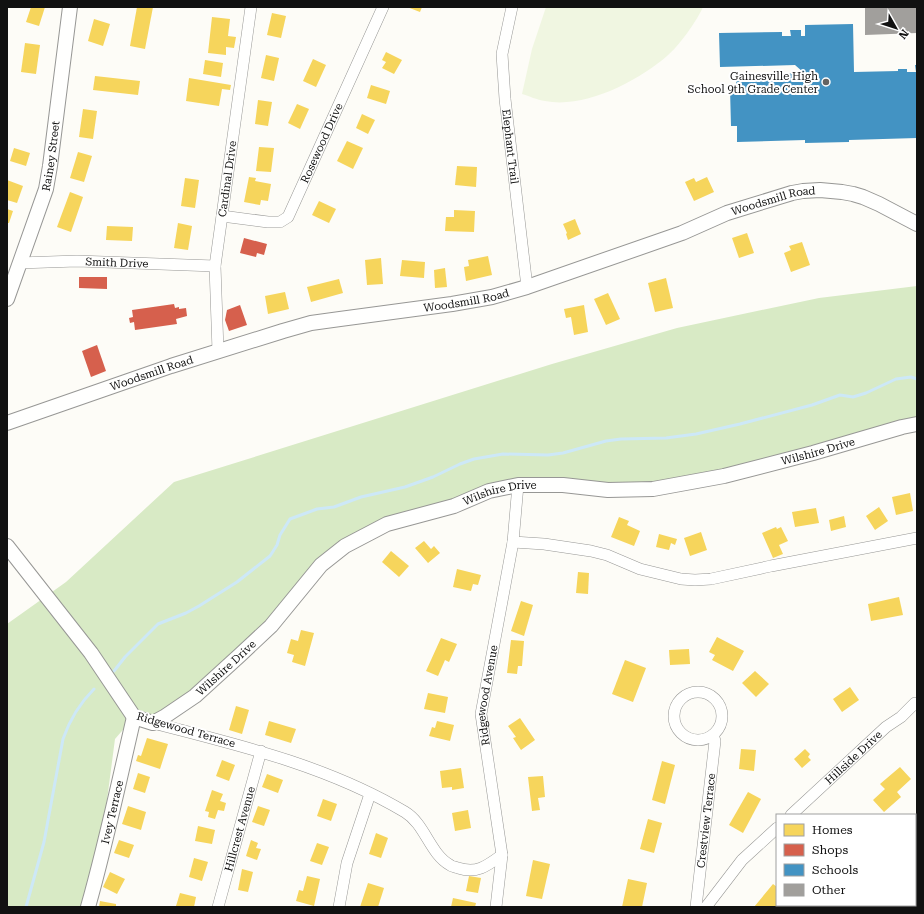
<svg xmlns="http://www.w3.org/2000/svg" width="924" height="914" viewBox="0 0 924 914" font-family="'Roboto Serif',serif">
	<style>
		.forest { fill: #d8eac5 }
		.pitch { fill: #f0f6e1 }
		.homes { fill: #f6d55c }
		.shops { fill: #d6604d }
		.schools { fill: #4393c3 }
		.lines { fill: none; stroke-linecap: round; stroke-linejoin: round }
		.stream { stroke: #cde8f7; stroke-width: 3 }
		.building { fill: #a19f9c }
		.minor-casing { stroke: #979795; stroke-width: 12 }
		.tertiary-casing { stroke: #979795; stroke-width: 16 }
		.minor { stroke: #fffffe; stroke-width: 11 }
		.tertiary { stroke: #fffffe; stroke-width: 14 }
		.poi-dot { fill: #646362; stroke: #fff; stroke-width: 1.5 }
		.labels { text-anchor: middle; dominant-baseline: central; stroke-width: 4; stroke-linejoin: round; paint-order: stroke }
		.poi-label { font-size: 11px; fill: #111; stroke: #fff; text-anchor: end }
		.street-label { font-size: 11px; fill: #111; stroke: #fff }
	</style>
	<rect width="100%" height="100%" fill="#fdfcf7"/>
	<!-- forest -->
	<polygon class="forest" points="917,286 917,426 685,487 643,497 525,486 342,545 301,594 164,717 134,717 115,739 107,800 88,907 7,907 7,624 66,582 174,482 552,364 677,328 819,298"/>
	<!-- pitch -->
	<path class="pitch" d="M 546,7 L 703,7 C 696,22 680,45 667,56 C 638,81 585,109 545,101 C 537,100 529,96 522,94 L 532,49 Z"/>
	<!-- homes -->
	<g class="homes">
		<polygon points="31,7 45,7 39,26 26,22"/>
		<polygon points="137,7 153,7 145,49 130,46"/>
		<polygon points="407,7 422,7 420,12"/>
		<polygon points="272,13 286,16 281,38 267,35"/>
		<polygon points="212,17 230,19 228,36 236,37 234,48 226,47 226,55 208,53"/>
		<polygon points="94,19 110,24 103,46 88,41"/>
		<polygon points="25,43 40,45 36,74 21,72"/>
		<polygon points="386,52 402,60 394,74 382,68 386,62 382,60"/>
		<polygon points="266,55 279,58 274,81 261,78"/>
		<polygon points="313,59 326,65 316,87 303,81"/>
		<polygon points="205,60 223,63 221,77 203,74"/>
		<polygon points="95,76 140,81 138,95 93,90"/>
		<polygon points="189,78 231,85 230,90 222,89 219,106 186,101"/>
		<polygon points="371,85 390,91 386,104 367,98"/>
		<polygon points="258,100 272,102 268,126 255,124"/>
		<polygon points="297,104 309,109 300,129 288,123"/>
		<polygon points="83,109 97,111 93,139 79,137"/>
		<polygon points="362,114 375,120 368,134 356,128"/>
		<polygon points="347,141 363,148 353,169 337,161"/>
		<polygon points="259,147 274,148 271,172 256,171"/>
		<polygon points="14,148 30,153 26,166 10,161"/>
		<polygon points="78,152 92,156 84,182 70,178"/>
		<polygon points="457,166 477,167 476,187 455,185"/>
		<polygon points="249,177 256,178 255,181 271,184 268,201 261,200 260,205 244,202"/>
		<polygon points="707,177 714,192 694,201 685,182 694,178 696,182"/>
		<polygon points="185,178 199,180 195,208 181,206"/>
		<polygon points="7,180 23,186 17,203 7,200"/>
		<polygon points="70,192 83,197 71,232 57,227"/>
		<polygon points="319,201 336,209 329,223 312,215"/>
		<polygon points="7,209 13,211 9,223 7,223"/>
		<polygon points="454,210 475,211 474,232 445,231 446,217 454,217"/>
		<polygon points="575,219 581,234 568,240 566,234 567,233 563,224"/>
		<polygon points="178,223 192,226 188,250 174,248"/>
		<polygon points="107,226 133,227 132,241 106,240"/>
		<polygon points="747,233 754,253 739,258 732,238"/>
		<polygon points="802,242 810,265 791,272 784,253 791,250 789,246"/>
		<polygon points="488,256 492,275 466,281 464,267 469,266 468,260"/>
		<polygon points="381,258 383,284 367,285 365,260"/>
		<polygon points="402,260 425,262 424,278 400,276"/>
		<polygon points="445,268 447,287 435,288 434,270"/>
		<polygon points="666,278 673,308 655,312 648,283"/>
		<polygon points="339,279 343,293 311,302 307,287"/>
		<polygon points="285,292 289,309 268,314 265,296"/>
		<polygon points="608,293 620,319 606,325 594,299"/>
		<polygon points="584,305 588,332 574,335 571,317 566,318 564,309"/>
		<polygon points="910,493 913,511 896,515 892,497"/>
		<polygon points="879,507 888,521 875,530 866,516"/>
		<polygon points="816,508 819,523 795,527 792,512"/>
		<polygon points="844,516 846,527 831,531 829,520"/>
		<polygon points="619,517 629,521 627,525 640,531 634,546 611,537"/>
		<polygon points="776,527 777,529 781,527 788,541 779,545 783,554 773,558 762,533"/>
		<polygon points="701,532 707,550 690,556 684,538"/>
		<polygon points="659,534 677,539 675,545 671,543 669,550 656,547"/>
		<polygon points="424,541 431,549 434,546 440,553 428,563 415,548"/>
		<polygon points="391,551 409,566 399,577 382,562"/>
		<polygon points="457,569 481,575 478,585 473,584 471,591 453,587"/>
		<polygon points="578,572 589,573 588,594 576,593"/>
		<polygon points="899,597 903,615 871,621 868,604"/>
		<polygon points="521,601 533,605 524,636 511,631"/>
		<polygon points="301,630 314,633 305,666 292,662 294,655 287,653 291,639 298,641"/>
		<polygon points="717,637 744,651 733,671 712,660 715,655 709,652"/>
		<polygon points="441,638 457,644 449,662 445,660 438,676 426,671"/>
		<polygon points="511,640 524,641 522,666 518,666 517,674 507,673"/>
		<polygon points="689,649 690,664 670,665 669,650"/>
		<polygon points="625,660 646,668 633,702 612,694"/>
		<polygon points="755,671 769,684 756,697 742,683"/>
		<polygon points="850,687 859,700 842,712 833,699"/>
		<polygon points="428,693 448,697 445,713 424,709"/>
		<polygon points="236,706 249,710 242,734 229,730"/>
		<polygon points="520,718 535,740 521,750 513,738 516,737 508,726"/>
		<polygon points="269,721 296,729 291,743 265,735"/>
		<polygon points="437,721 454,725 450,741 429,736 432,727 435,728"/>
		<polygon points="147,738 168,744 160,769 136,761 138,755 141,756"/>
		<polygon points="741,749 756,750 754,771 739,769"/>
		<polygon points="805,749 810,754 808,757 811,760 802,768 794,759"/>
		<polygon points="222,760 235,765 229,781 216,776"/>
		<polygon points="662,761 675,765 665,804 652,800"/>
		<polygon points="900,767 911,779 897,792 901,797 884,812 873,800 885,789 880,784"/>
		<polygon points="461,768 464,788 452,790 452,787 442,788 440,771"/>
		<polygon points="138,773 150,777 145,793 133,789"/>
		<polygon points="267,774 283,780 278,793 262,787"/>
		<polygon points="543,776 545,797 538,798 540,810 532,811 528,777"/>
		<polygon points="212,790 223,794 220,801 226,803 224,811 218,810 215,819 208,817 209,812 205,811"/>
		<polygon points="748,792 761,799 743,833 729,825"/>
		<polygon points="323,799 337,804 331,821 317,816"/>
		<polygon points="128,806 146,812 141,830 122,824"/>
		<polygon points="258,806 270,810 264,826 252,822"/>
		<polygon points="468,810 471,828 455,831 452,813"/>
		<polygon points="648,819 662,823 654,853 640,849"/>
		<polygon points="198,826 215,830 212,844 195,841"/>
		<polygon points="376,833 388,838 381,858 369,854"/>
		<polygon points="119,840 134,845 129,858 114,853"/>
		<polygon points="251,840 258,843 256,848 261,849 257,860 246,856"/>
		<polygon points="317,843 329,847 322,865 310,861"/>
		<polygon points="194,858 208,862 202,881 189,877"/>
		<polygon points="533,860 550,864 542,899 526,896"/>
		<polygon points="242,869 253,872 248,892 238,890"/>
		<polygon points="110,872 125,879 117,894 103,887"/>
		<polygon points="307,876 320,879 314,906 296,901 299,890 303,891"/>
		<polygon points="469,876 481,878 478,893 466,891"/>
		<polygon points="628,879 647,883 642,907 622,907"/>
		<polygon points="368,883 384,888 378,907 360,907"/>
		<polygon points="773,884 777,887 777,905 781,905 779,907 754,907"/>
		<polygon points="180,893 196,897 194,907 176,906"/>
		<polygon points="453,898 476,903 475,907 451,907"/>
		<polygon points="100,901 116,904 116,907 99,907"/>
	</g>
	<!-- shops -->
	<g class="shops">
		<polygon points="244,238 267,244 264,255 257,253 256,257 240,253"/>
		<polygon points="79,277 107,277 107,289 79,288"/>
		<polygon points="174,304 175,308 179,307 179,309 186,308 187,316 176,319 177,324 135,330 134,322 130,323 129,318 133,317 132,310"/>
		<polygon points="240,305 247,325 229,331 225,320 227,310"/>
		<polygon points="97,345 106,371 91,377 82,351"/>
	</g>
	<!-- schools -->
	<polygon class="schools" points="853,24 854,72 898,71 898,69 907,69 907,72 916,72 915,65 917,65 917,138 849,140 849,142 805,143 805,140 737,142 737,126 731,126 730,89 736,89 736,75 806,73 806,72 803,72 795,65 720,67 719,33 782,32 782,36 791,36 790,30 801,30 801,36 805,36 805,25"/>
	<g class="lines">
		<!-- stream -->
		<g class="stream">
			<polyline points="114,671 125,657 158,624 186,613 199,606 237,582 270,556 277,545 280,535 290,519 317,509 334,507 361,497 405,487 433,477 460,464 474,459 503,454 548,455 563,453 606,441 621,439 666,438 696,434 740,424 812,405 840,395 853,397 866,393 896,379 911,377 917,379"/>
			<path d="M 26,907 L 44,842 L 63,739 C 70,719 79,704 94,689"/>
		</g>
	</g>
	<!-- building -->
	<polygon class="building" points="865,7 917,7 917,33 865,35"/>
	<g class="lines">
		<!-- minor casing -->
		<g class="minor-casing">
			<g id="minor">
				<path id="s1" d="M 512,7 L 502,54 L 505,99 L 527,287"/>
				<path id="s2" d="M 222,216 L 268,222 L 280,222 L 288,217 L 383,7"/>
				<path id="s3" d="M 19,263 L 77,261 L 215,266"/>
				<path id="s4" d="M 218,351 L 215,266 L 251,7"/>
				<polyline points="513,542 544,544 591,551 607,555 640,569 681,579 695,580 711,579 771,566 917,538"/>
				<circle cx="698" cy="716" r="24"/>
				<path d="M 153,723 C 239,745 328,766 405,812 C 425,824 430,854 450,865 C 452,867 456,867 458,868 C 477,874 487,866 502,855"/>
				<path id="s5" d="M 791,815 L 886,727 L 901,717 L 915,703 L 917,705"/>
				<path id="s6" d="M 218,907 L 261,751"/>
				<polyline points="339,907 347,863 370,794"/>
				<path id="s7" d="M 496,907 L 502,855 L 481,714 L 513,542 L 518,485"/>
				<path id="s8" d="M 696,907 L 715,741 L 713,735"/>
				<polyline points="706,907 742,860 777,828"/>
			</g>
		</g>
		<!-- tertiary casing -->
		<g class="tertiary-casing">
			<g id="tertiary">
				<path id="s9" d="M 7,299 L 46,189 L 50,166 L 70,7"/>
				<path id="s10" d="M 7,423 L 171,366 L 283,331 L 311,323 L 340,319 L 452,304 L 492,297 L 527,287 L 682,233 L 727,213 L 792,193 L 803,191 L 820,190 L 842,192 L 853,194 L 863,197 L 879,204 L 917,224"/>
				<path id="s11" d="M 7,546 L 91,653 L 134,717 L 153,723 L 164,717 L 195,696 L 240,655 L 271,626 L 321,565 L 345,546 L 387,524 L 454,506 L 489,491 L 518,485 L 563,485 L 608,490 L 653,489 L 724,476 L 813,453 L 902,427 L 917,424"/>
				<path id="s12" d="M 88,907 C 106,844 119,781 134,717"/>
			</g>
		</g>
		<!-- minor -->
		<use href="#minor" class="minor"/>
		<!-- tertiary -->
		<use href="#tertiary" class="tertiary"/>
	</g>
	<!-- markers -->
	<circle class="poi-dot" cx="826" cy="82" r="4"/>
	<g class="labels">
		<!-- poi labels -->
		<g class="poi-label">
			<text x="818" y="76">Gainesville High<tspan x="818" dy="13">School 9th Grade Center</tspan></text>
		</g>
		<!-- street labels -->
		<g class="street-label">
			<text stroke="none"><textPath href="#s2" startOffset="149">Rosewood Drive</textPath></text>
			<text stroke="none"><textPath href="#s1" startOffset="141">Elephant Trail</textPath></text>
			<text stroke="none"><textPath href="#s9" startOffset="150">Rainey Street</textPath></text>
			<text stroke="none"><textPath href="#s4" startOffset="173">Cardinal Drive</textPath></text>
			<text stroke="none"><textPath href="#s10" startOffset="801">Woodsmill Road</textPath></text>
			<text stroke="none"><textPath href="#s3" startOffset="98">Smith Drive</textPath></text>
			<text stroke="none"><textPath href="#s10" startOffset="477">Woodsmill Road</textPath></text>
			<text stroke="none"><textPath href="#s10" startOffset="153">Woodsmill Road</textPath></text>
			<text stroke="none"><textPath href="#s11" startOffset="985">Wilshire Drive</textPath></text>
			<text stroke="none"><textPath href="#s11" startOffset="661">Wilshire Drive</textPath></text>
			<text stroke="none"><textPath href="#s11" startOffset="325">Wilshire Drive</textPath></text>
			<text stroke="none"><textPath href="#s7" startOffset="214">Ridgewood Avenue</textPath></text>
			<text transform="translate(186 730) rotate(16)">Ridgewood Terrace</text>
			<text stroke="none"><textPath href="#s5" startOffset="85">Hillside Drive</textPath></text>
			<text stroke="none"><textPath href="#s12" startOffset="98">Ivey Terrace</textPath></text>
			<text stroke="none"><textPath href="#s8" startOffset="87">Crestview Terrace</textPath></text>
			<text stroke="none"><textPath href="#s6" startOffset="81">Hillcrest Avenue</textPath></text>
		</g>
	</g>
	<!-- border -->
	<rect width="924" height="914" fill="none" stroke="#111111" stroke-width="16"/>
	<!-- legend -->
	<rect x="776" y="814" width="140" height="92" fill="#ffffff" stroke="#a0a0a0"/>
	<rect x="784" y="824" width="20" height="12" fill="#f6d55c" stroke="#a0a0a0"/>
	<text x="812" y="834" font-size="12" fill="#111111">Homes</text>
	<rect x="784" y="844" width="20" height="12" fill="#d6604d" stroke="#a0a0a0"/>
	<text x="812" y="854" font-size="12" fill="#111111">Shops</text>
	<rect x="784" y="864" width="20" height="12" fill="#4393c3" stroke="#a0a0a0"/>
	<text x="812" y="874" font-size="12" fill="#111111">Schools</text>
	<rect x="784" y="884" width="20" height="12" fill="#a19f9c" stroke="#a0a0a0"/>
	<text x="812" y="894" font-size="12" fill="#111111">Other</text>
	<!-- north arrow -->
	<g transform="translate(896 28) rotate(129)" stroke="#ffffff" stroke-width="3" paint-order="stroke">
	<path d="M0-3L7 15L0 10L-7 15Z" fill="#111111"/>
	<text y="-6" font-size="11" font-weight="bold" text-anchor="middle" fill="#111111">N</text>
	</g>
</svg>
